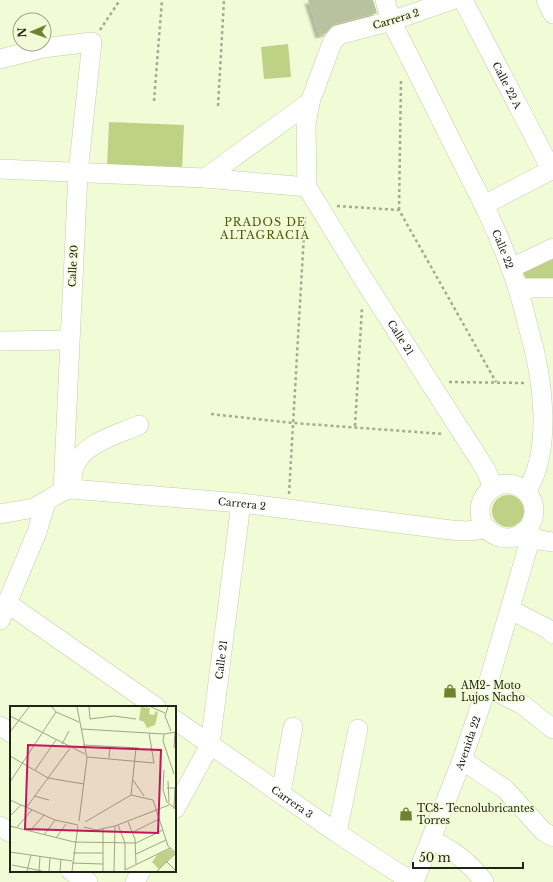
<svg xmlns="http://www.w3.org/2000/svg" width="553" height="882" viewBox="0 0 553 882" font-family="'Libre Baskerville',serif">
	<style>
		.green { fill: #bfd184 }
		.building { fill: #b9c29f; filter: url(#shadow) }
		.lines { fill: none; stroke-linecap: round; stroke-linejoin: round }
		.minor-casing { stroke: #c4cdaa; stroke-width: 20 }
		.path { stroke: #a4ac8f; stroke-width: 2.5; stroke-dasharray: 3 3; stroke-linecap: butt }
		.minor { stroke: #fff; stroke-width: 19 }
		.labels { text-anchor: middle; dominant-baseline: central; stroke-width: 3; stroke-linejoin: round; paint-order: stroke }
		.street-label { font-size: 10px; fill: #212517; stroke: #f1fbd6 }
		.poi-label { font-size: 10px; fill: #212517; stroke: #f1fbd6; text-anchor: start }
		.neighbourhood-label { font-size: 11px; letter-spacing: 1px; fill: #4e5b0a; stroke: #f1fbd6 }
		.inset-road { fill: none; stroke: #9ea58a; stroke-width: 1 }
		.view { fill: #c2185b; fill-opacity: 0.15; stroke: #c2185b; stroke-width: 2 }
		.inset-edge { fill: none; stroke: #212517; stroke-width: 2 }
	</style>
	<defs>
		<filter id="shadow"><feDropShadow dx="-3.5" dy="3.5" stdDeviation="1" flood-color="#0004"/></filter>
	</defs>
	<rect width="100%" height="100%" fill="#f1fbd6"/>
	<!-- green -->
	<g class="green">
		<polygon points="288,44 291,77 264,79 261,47"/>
		<polygon points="109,122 184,125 182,170 107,167"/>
		<polygon points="553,254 553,283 529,284 521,269"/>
		<circle cx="508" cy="511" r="16"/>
	</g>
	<!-- building -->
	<polygon class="building" points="308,0 373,0 377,13 335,24 326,33 319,35"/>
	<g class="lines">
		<!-- minor casing -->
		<g class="minor-casing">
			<g id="minor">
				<path id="s1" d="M 385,0 L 391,21 C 414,65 436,110 458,154 C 477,191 497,229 511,269 C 519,289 524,309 529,330 C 543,378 553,450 526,492"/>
				<path id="s2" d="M 452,0 L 391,21 L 338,35 L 332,43 L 310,102 L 306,125 L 307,187 L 364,280 L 486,470 L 493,488"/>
				<path id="s3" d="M 463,0 L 551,169"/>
				<polyline points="546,0 553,14"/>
				<polyline points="0,59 43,48 92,42 78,173 63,491"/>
				<polyline points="0,169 205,178 307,187"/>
				<polyline points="205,178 310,102"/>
				<polyline points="484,205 553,169"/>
				<polyline points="511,268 553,248"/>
				<polyline points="518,288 553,288"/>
				<polyline points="0,341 69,340"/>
				<circle cx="507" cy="511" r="27"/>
				<path d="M 72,486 C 72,481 72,475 73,470 C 81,443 117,435 139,425"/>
				<path id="s4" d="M 0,514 L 34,508 L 63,491 L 71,489 L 241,503 L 451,530 L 467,531 L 488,529"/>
				<polyline points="523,532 539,540 553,542"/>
				<polyline points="7,603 156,707"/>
				<polyline points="511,610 548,629 553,634"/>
				<polyline points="0,620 37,532 46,502"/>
				<polyline points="487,687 523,705 553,729"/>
				<path id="s5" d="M 175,720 L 337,833 L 412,882"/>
				<polyline points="0,726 11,733"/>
				<polyline points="462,760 505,789 543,831 553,837"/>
				<polyline points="281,793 293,727"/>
				<path id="s6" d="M 175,809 L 210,745 L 241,503"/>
				<polyline points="0,826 11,833"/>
				<polyline points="337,833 358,729"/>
				<path d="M 431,839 C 453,851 470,862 484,882"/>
				<polyline points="71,871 88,882"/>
				<polyline points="135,882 141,871"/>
				<path id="s7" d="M 414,882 L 462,760 L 487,687 L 528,547 L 526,542 L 519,535"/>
			</g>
		</g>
		<!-- path -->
		<g class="path">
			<polyline points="100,30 120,0"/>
			<polyline points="154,101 162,0"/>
			<polyline points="218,106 224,0"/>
			<polyline points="337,206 399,210 496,382"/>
			<polyline points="399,210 401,79"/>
			<polyline points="449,382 524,383"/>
			<polyline points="211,414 293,423 444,434"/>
			<polyline points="355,426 362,308"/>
			<polyline points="289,494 305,217"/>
		</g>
		<!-- minor -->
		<use href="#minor" class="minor"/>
	</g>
	<!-- icons -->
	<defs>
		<g id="shop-bare" transform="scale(1.08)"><path d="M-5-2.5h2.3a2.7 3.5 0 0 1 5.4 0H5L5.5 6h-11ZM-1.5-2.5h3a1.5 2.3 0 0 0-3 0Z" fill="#718130" stroke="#f1fbd6" stroke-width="2.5" paint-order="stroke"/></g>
	</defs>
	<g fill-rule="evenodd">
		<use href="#shop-bare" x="450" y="691"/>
		<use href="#shop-bare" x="406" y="814"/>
	</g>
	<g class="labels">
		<!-- street labels -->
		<g class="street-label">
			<text transform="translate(396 19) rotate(-17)">Carrera 2</text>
			<text stroke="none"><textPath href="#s3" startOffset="96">Calle 22 A</textPath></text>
			<text stroke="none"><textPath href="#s1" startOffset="276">Calle 22</textPath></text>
			<text transform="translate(73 266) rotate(-87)">Calle 20</text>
			<text stroke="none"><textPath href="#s2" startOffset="455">Calle 21</textPath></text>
			<text stroke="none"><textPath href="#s4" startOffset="248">Carrera 2</textPath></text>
			<text stroke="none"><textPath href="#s6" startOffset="159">Calle 21</textPath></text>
			<text stroke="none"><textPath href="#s7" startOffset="149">Avenida 22</textPath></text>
			<text stroke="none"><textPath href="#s5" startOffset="143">Carrera 3</textPath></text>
		</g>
		<!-- poi labels -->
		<g class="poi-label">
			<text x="461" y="685">AM2- Moto<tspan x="461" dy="12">Lujos Nacho</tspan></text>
			<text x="417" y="808">TC8- Tecnolubricantes<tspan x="417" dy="12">Torres</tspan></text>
		</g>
		<!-- neighbourhood labels -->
		<g class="neighbourhood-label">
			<text x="265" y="222">PRADOS DE<tspan x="265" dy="13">ALTAGRACIA</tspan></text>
		</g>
	</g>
	<!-- overview -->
	<g transform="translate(10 706)">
		<rect width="166" height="166" fill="#f1fbd6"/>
		<path d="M 131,1 L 140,2 L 139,8 L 144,9 L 146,5 L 148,6 L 145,19 L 137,22 L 134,16 L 129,14 ZM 160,143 L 165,147 L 149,163 L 142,156 L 147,149 Z" fill="#bfd184"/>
		<path class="inset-road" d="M 42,1 L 46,6 L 69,16M 67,1 L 77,52 L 69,115M 79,1 L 80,13 L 104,10 L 126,13M 141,1 L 155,7M 158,1 L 155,10 L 161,25M 0,10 L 75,48M 72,23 L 154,28 L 166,26M 0,26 L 19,1M 154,28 L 153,35 L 164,68M 52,38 L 59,25M 73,39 L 129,42M 164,42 L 165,26M 0,50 L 38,72 L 74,78M 77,51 L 144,57 L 139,27M 99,52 L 100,40M 25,64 L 46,34M 154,64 L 153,84 L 157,96 L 166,103M 123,74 L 134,90M 158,75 L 159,96M 0,76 L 46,6M 157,82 L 165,82 L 164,103M 121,89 L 126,42M 24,90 L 39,94M 0,94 L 45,114 L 68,119M 16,102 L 60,42M 0,110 L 11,99M 75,116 L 121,89 L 143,94 L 158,140 L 166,147 L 147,165M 118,116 L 125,133 L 126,158M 108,119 L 115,137 L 115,164M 0,120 L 64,136 L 126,137 L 153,124M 7,121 L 22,104M 74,121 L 86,124 L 105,120 L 159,99M 93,123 L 93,165M 20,125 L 34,109M 123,126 L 149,113M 34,129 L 45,114M 46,132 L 56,118M 0,146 L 62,155M 63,147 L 93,147M 126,148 L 156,134M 156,155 L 166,165M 62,157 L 93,158M 2,159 L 32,165M 115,164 L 160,142M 17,165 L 21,149M 29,165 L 30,150M 39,165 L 40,152M 50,165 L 51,153M 62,165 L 68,120M 104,165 L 105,120"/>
		<path class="view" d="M 18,39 L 151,44 L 148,127 L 15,123 Z"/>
		<rect width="166" height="166" class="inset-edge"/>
	</g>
	<!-- north arrow -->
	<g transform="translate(32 32) rotate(268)"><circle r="19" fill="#f1fbd6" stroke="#9ea58a"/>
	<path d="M0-3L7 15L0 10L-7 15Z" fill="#718130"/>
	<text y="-6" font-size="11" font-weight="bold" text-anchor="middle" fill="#212517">N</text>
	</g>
	<!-- scale -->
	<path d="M413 862v6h110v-6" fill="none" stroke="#212517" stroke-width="2"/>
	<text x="419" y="862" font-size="12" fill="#212517" stroke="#f1fbd6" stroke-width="3" paint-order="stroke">50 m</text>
</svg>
